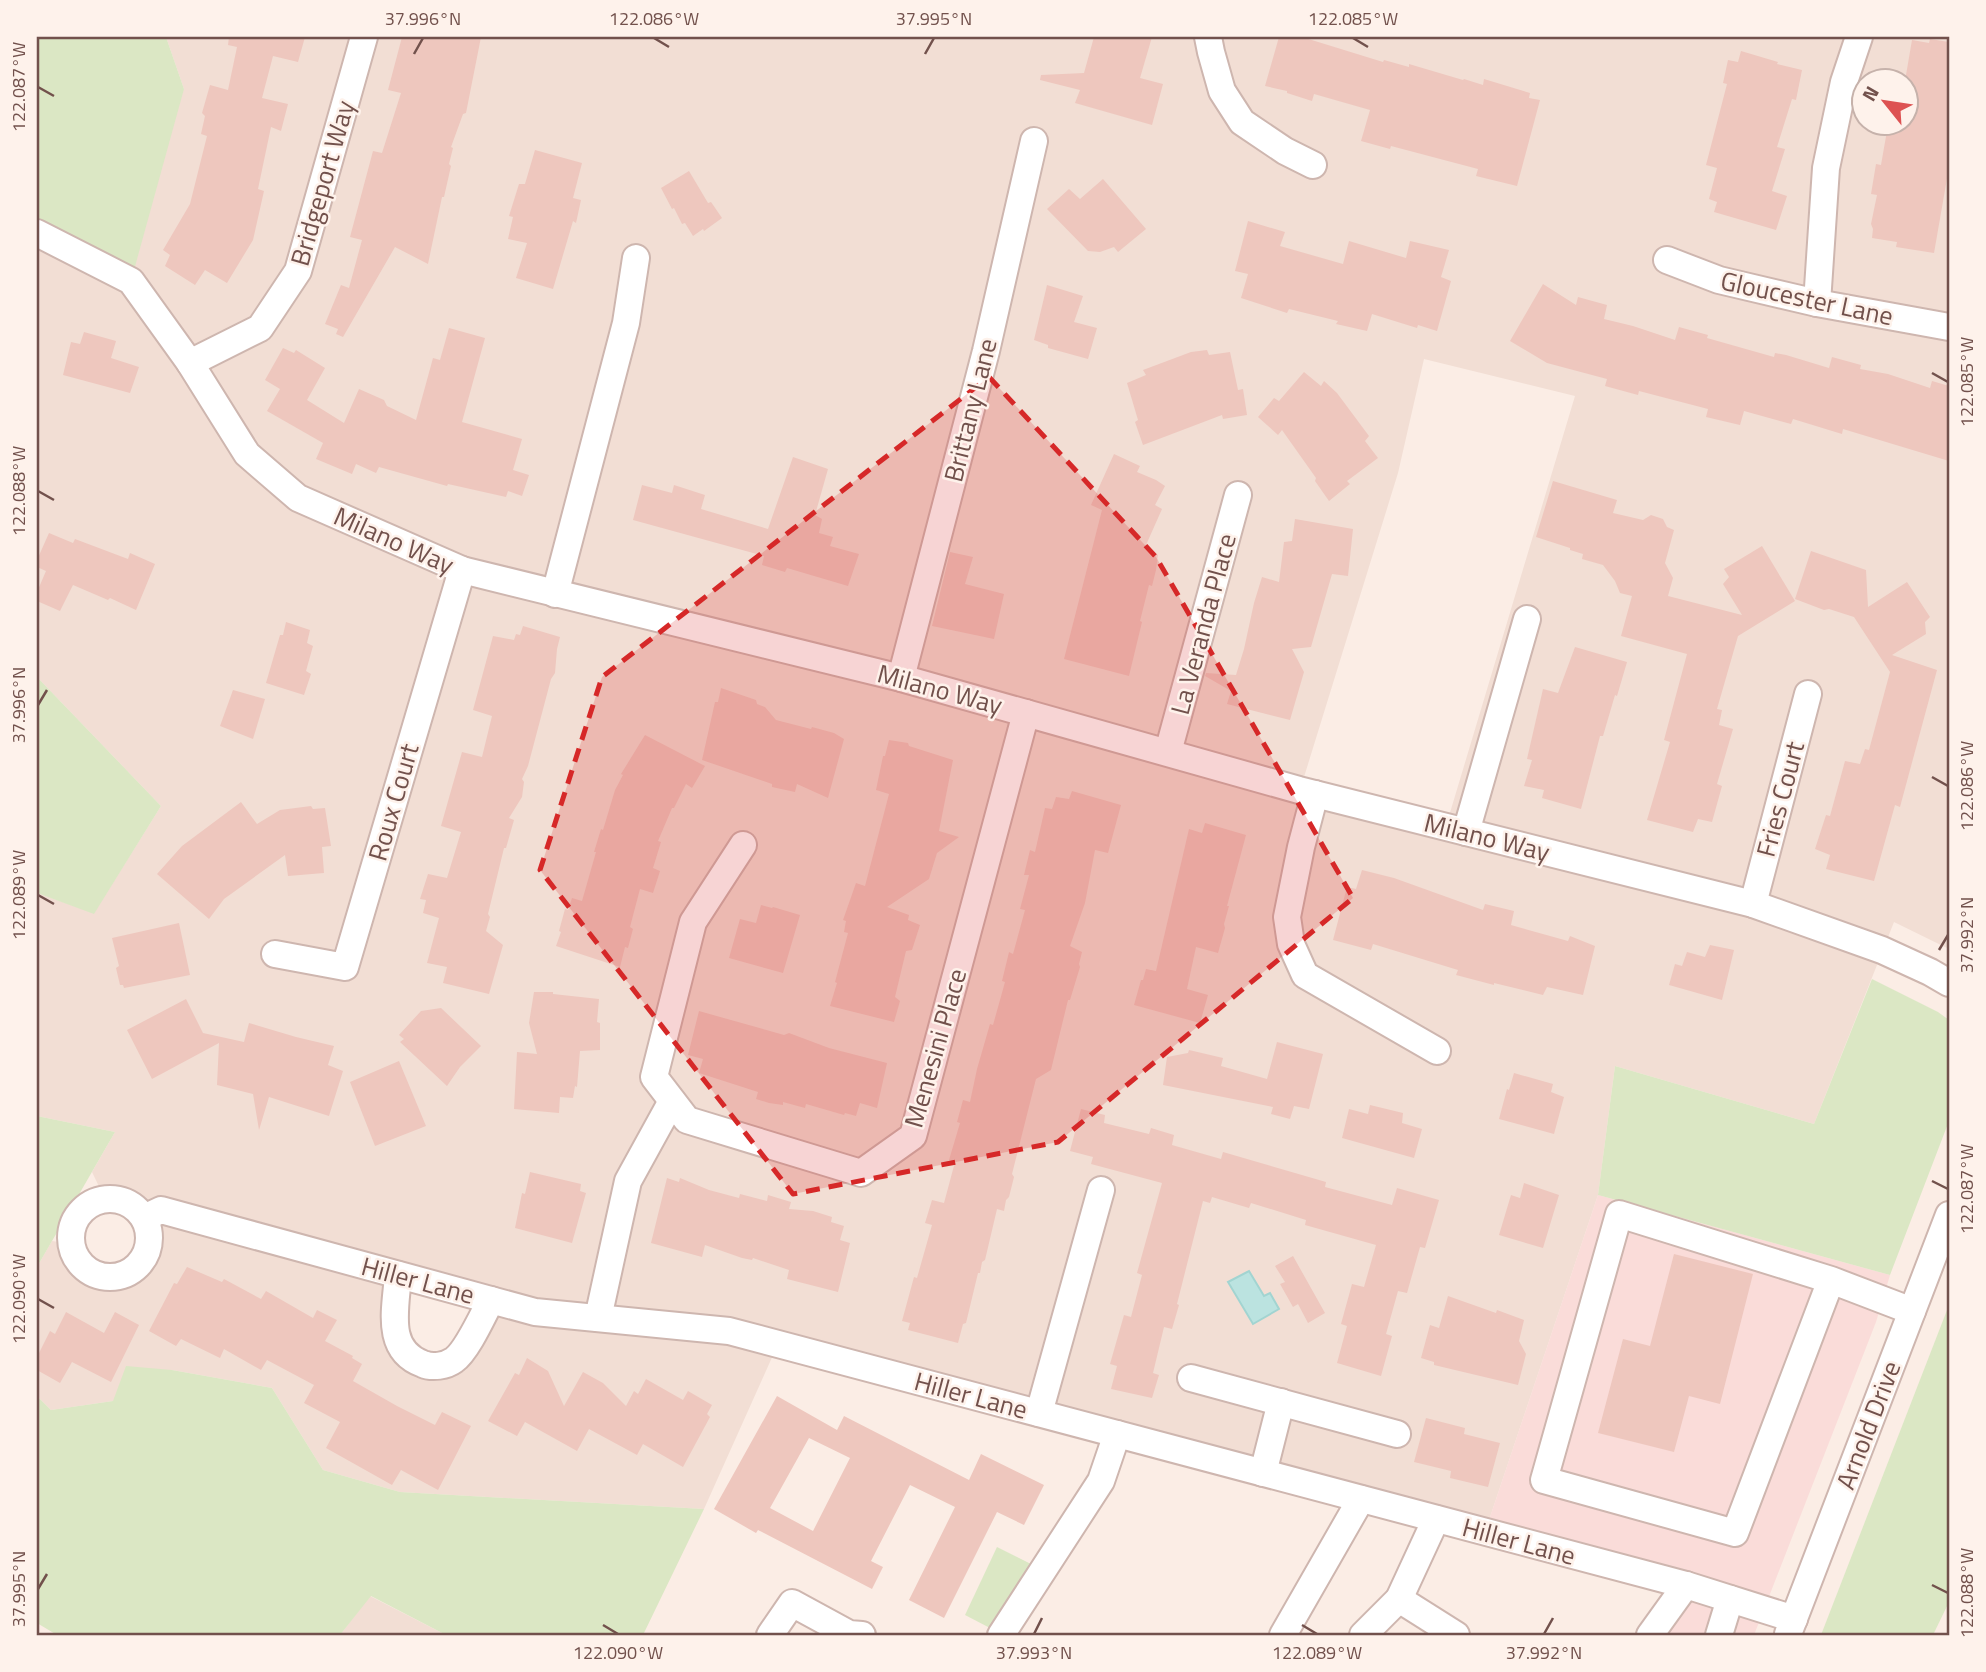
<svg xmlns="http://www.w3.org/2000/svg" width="1986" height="1672" viewBox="0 0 1986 1672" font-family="'Titillium Web',sans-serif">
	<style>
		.residential { fill: #f2ded4; fill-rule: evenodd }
		.commercial { fill: #fadcd9 }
		.green { fill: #dbe7c4 }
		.water { fill: #bbe3e0; stroke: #a2d4d1; stroke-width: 2 }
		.building { fill: #eec7be; fill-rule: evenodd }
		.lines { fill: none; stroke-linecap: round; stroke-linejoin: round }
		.minor-casing { stroke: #ceb6af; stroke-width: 30 }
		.minor { stroke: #fff; stroke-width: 26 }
		.marked { fill: #d62828; fill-opacity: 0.2; stroke: #d62828; stroke-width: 5; stroke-dasharray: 14 9; stroke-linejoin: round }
		.ticks { fill: none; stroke: #72514c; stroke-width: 2.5 }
		.labels { text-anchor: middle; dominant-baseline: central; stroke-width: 5; stroke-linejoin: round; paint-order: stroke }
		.street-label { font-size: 26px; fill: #72514c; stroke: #fef2eb }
		.neatline { fill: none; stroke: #72514c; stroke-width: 2.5 }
		.ticks-label { font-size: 18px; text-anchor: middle; fill: #72514c }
	</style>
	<rect width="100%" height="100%" fill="#fbede5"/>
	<!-- residential -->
	<g class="residential">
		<path d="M 166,37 L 1949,37 L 1949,949 L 1894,922 L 1814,1124 L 1615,1066 L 1598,1195 L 1485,1532 L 778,1344 L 704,1509 L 400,1492 L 323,1470 L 272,1388 L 172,1370 L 113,1401 L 51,1410 L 37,1396 L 37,1267 L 52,1241 L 72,1244 L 77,1258 L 87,1270 L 101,1276 L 116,1277 L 130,1272 L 142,1262 L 148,1248 L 149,1233 L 144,1218 L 134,1207 L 120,1200 L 105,1199 L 92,1172 L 115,1132 L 37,1116 L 37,893 L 94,913 L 161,806 L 37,677 L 37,233 L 184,89 ZM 1864,80 L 1906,80 L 1906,122 L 1864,122 ZM 1424,359 L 1575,396 L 1446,826 L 1300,790 L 1398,473 ZM 399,1275 L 491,1300 L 442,1365 L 394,1328 Z"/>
		<polygon points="370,1596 446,1635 340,1635"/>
	</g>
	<!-- commercial -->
	<polygon class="commercial" points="1598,1195 1890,1275 1876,1322 1754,1635 1650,1635 1686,1586 1485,1532"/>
	<!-- green -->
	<g class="green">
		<polygon points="37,37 166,37 184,89 131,281 37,233"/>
		<polygon points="37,677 161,806 94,914 37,893"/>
		<polygon points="1872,979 1938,1012 1949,1020 1949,1121 1890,1275 1598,1195 1615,1066 1814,1124"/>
		<polygon points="37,1116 115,1132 37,1267"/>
		<polygon points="1949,1305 1949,1602 1933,1635 1821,1635"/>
		<polygon points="126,1366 172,1370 272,1388 323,1470 400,1492 704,1509 643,1635 446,1635 371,1596 340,1635 57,1635 37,1623 37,1396 51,1410 113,1401"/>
		<polygon points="997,1547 1031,1564 990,1628 965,1615"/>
	</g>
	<!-- water -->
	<polygon class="water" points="1249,1271 1264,1296 1270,1293 1279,1309 1253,1324 1228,1282"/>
	<!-- building -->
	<g class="building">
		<polygon points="229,37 305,37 298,62 273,56 262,98 288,104 281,131 271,127 258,189 264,191 253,240 227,283 205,270 195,285 165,266 170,255 163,250 190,204 207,136 201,134 205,116 202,113 210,85 228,90 237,47 228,45"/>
		<polygon points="402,37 481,37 466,113 463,114 451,147 453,148 449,164 451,166 444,197 442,197 428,264 395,247 343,337 336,334 338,329 325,324 341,285 349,288 362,240 350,237 373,151 382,153 401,93 388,90"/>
		<polygon points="1094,37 1152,37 1140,78 1163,84 1152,125 1075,103 1080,90 1040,80 1041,75 1084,73"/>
		<polygon points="1279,37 1302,37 1383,62 1384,60 1409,67 1409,64 1463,80 1464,79 1483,85 1484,79 1530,93 1529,98 1540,100 1517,186 1476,176 1478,169 1391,146 1390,149 1361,141 1370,110 1314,94 1312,101 1287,93 1287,91 1265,86"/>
		<polygon points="1930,39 1949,42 1949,167 1934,253 1896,247 1897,242 1872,238 1873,229 1871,224 1877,195 1871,194 1876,164 1881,165 1888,125 1906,128 1906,75 1912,40 1929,43"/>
		<polygon points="1741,51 1778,62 1777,64 1802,70 1796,100 1792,99 1777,147 1785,149 1772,191 1787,196 1776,230 1714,212 1717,202 1709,199 1717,168 1706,165 1727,84 1723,83 1728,60 1738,62"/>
		<polygon points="535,150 582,163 573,198 581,200 576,223 573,221 553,289 516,278 527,243 508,239 513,217 509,216 519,184 525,184"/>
		<polygon points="689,171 708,203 711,202 722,218 704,231 703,229 693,236 685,223 682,224 674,208 672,209 661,188"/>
		<polygon points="1103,179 1146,229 1118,252 1114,247 1100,252 1088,251 1047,209 1069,189 1080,199"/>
		<polygon points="1248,221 1285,232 1280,246 1343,264 1349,241 1406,258 1410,241 1449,250 1441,277 1451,281 1437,331 1418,325 1417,328 1372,314 1367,331 1336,324 1338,321 1289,309 1287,313 1241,298 1248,274 1235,271"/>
		<polygon points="1543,284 1576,305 1578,297 1607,305 1604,319 1633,326 1675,340 1679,327 1708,335 1707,338 1774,357 1775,353 1786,355 1829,368 1832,357 1861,365 1860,369 1888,374 1930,388 1932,381 1949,386 1949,461 1843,429 1842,434 1793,419 1791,424 1744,411 1740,425 1706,417 1708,409 1639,391 1638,395 1605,386 1607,379 1547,363 1510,341"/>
		<polygon points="1047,285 1083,296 1074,322 1097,328 1088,359 1048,348 1048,345 1034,340"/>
		<polygon points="449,328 485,338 462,422 522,439 513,470 529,475 522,496 508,491 506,497 448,484 447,486 379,467 376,473 356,464 352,474 316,459 323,443 267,411 280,389 265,380 283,348 294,353 296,350 325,368 307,400 344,423 359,389 384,400 387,406 416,420 433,358 440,360"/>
		<polygon points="84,332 116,341 111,358 139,367 130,393 63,375 71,342 80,344"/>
		<polygon points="1207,350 1209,355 1230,352 1238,390 1243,389 1247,415 1223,419 1222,415 1143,445 1135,422 1138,420 1127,383 1146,375 1143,370 1191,352"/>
		<polygon points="1304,372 1321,386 1324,381 1337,393 1369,436 1365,441 1378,458 1347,481 1350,484 1329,501 1315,481 1316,478 1282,430 1278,435 1258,417 1274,398 1279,401"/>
		<polygon points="1114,454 1140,466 1137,472 1156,480 1165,486 1155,505 1162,509 1146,545 1158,555 1156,570 1152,586 1149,585 1140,621 1142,622 1129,676 1064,659 1102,510 1091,505"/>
		<polygon points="793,457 828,469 815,515 822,519 819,533 833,537 830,546 859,554 848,586 787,568 785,572 762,565 764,556 633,520 642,485 672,493 674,485 705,495 701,509 768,529"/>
		<polygon points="1553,481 1617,500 1613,513 1643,520 1651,515 1663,519 1667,527 1674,530 1665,563 1673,578 1668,596 1742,615 1723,584 1729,577 1724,569 1762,546 1795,601 1738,636 1717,709 1722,710 1719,725 1733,729 1717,784 1722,786 1712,822 1698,819 1693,832 1647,820 1670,742 1664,740 1687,654 1621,636 1632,596 1620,593 1615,581 1603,565 1582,559 1583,554 1570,550 1570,548 1536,537"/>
		<polygon points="1295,519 1353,529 1348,576 1332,574 1311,647 1292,649 1304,672 1290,720 1227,704 1231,691 1205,676 1206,673 1236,675 1244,649 1254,603 1262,577 1279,582 1284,542 1292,541"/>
		<polygon points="49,533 73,543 75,539 128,559 130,553 155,564 136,610 110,598 108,600 73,585 60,611 37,601 37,592 46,571 37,567 37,560"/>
		<polygon points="1811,551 1866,570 1868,607 1907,582 1930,617 1925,622 1926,634 1892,655 1937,670 1900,807 1895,805 1874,881 1826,869 1830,855 1815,849 1826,815 1830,816 1845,761 1860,764 1865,749 1869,750 1890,672 1854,617 1829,609 1824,610 1795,599"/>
		<polygon points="950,552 973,557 965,584 1004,594 994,639 932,626"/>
		<polygon points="286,622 310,630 307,643 313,646 306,671 311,674 304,695 266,683 280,635 283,635"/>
		<polygon points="523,626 560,637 557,649 555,673 551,679 528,766 522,779 524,782 522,797 509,818 514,820 506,848 504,848 488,914 490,917 486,931 503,945 489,994 443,983 447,967 427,963 439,918 423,913 426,900 420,899 428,874 447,878 461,832 441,826 462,752 482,757 492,716 473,710 493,636 514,640 516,634 520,635"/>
		<polygon points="1575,647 1627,662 1617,696 1615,695 1603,736 1600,736 1581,809 1542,798 1544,790 1524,786 1532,760 1527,759 1543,689 1558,693"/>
		<polygon points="721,688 756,700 757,704 765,707 776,720 811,729 812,727 834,733 844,739 828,798 797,784 795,792 772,787 772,784 702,760 715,702 718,702"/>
		<polygon points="233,690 265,699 253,739 220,726"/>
		<polygon points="645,735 705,766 692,788 686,784 674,808 672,808 658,841 661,842 653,868 660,871 653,893 640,889 630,927 633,929 628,948 625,947 620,967 556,946 561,932 559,931 565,909 568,910 572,898 582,901 596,852 594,852 601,829 603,830 615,790 623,775 621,774"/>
		<polygon points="889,740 908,743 909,746 953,760 939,831 959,837 937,853 929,879 887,907 909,915 908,920 920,925 912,950 906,951 895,997 900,1001 894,1022 830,1006 837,983 835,982 848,933 844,932 846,921 843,920 856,883 865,886 889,794 876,790 883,756 885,756"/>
		<polygon points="1072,791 1121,805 1108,853 1095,850 1085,903 1070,946 1082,952 1079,964 1080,967 1070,1000 1068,1000 1051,1070 1036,1079 1012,1174 1014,1177 1009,1197 1006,1200 1004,1211 997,1209 985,1260 982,1262 980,1273 978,1273 966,1323 963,1324 958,1343 908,1330 910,1323 902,1321 914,1277 917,1278 932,1225 925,1223 932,1200 944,1203 955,1162 949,1160 960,1123 957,1122 963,1100 970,1102 977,1069 990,1024 993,1025 1005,982 1002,981 1009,952 1013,954 1025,910 1020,909 1029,875 1024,875 1030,850 1035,852 1045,808 1052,809 1056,797 1069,799"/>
		<polygon points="241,802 257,824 280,810 311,806 313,809 325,808 331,846 322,847 324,873 288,876 285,855 224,899 209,919 157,874 182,846"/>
		<polygon points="1205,823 1246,835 1227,906 1229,906 1224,924 1225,928 1218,953 1196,947 1187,989 1208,995 1200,1023 1134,1005 1141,980 1143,980 1146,969 1156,971 1189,829 1202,833"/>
		<polygon points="1362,870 1394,878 1483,910 1485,904 1514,911 1511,925 1568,941 1570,936 1595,946 1583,995 1547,987 1543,995 1494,983 1494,985 1456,975 1458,970 1373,944 1371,950 1333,940 1347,887 1356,889"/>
		<polygon points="761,905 772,908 773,907 800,915 783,973 729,958 740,919 756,923"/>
		<polygon points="179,923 190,975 124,988 123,985 120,985 116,968 119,966 112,938"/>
		<polygon points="1710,945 1734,950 1722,1000 1669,985 1675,964 1682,966 1687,952 1705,957"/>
		<polygon points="534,992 553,992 553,994 599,999 597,1022 600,1023 600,1050 580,1051 577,1087 575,1086 573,1098 560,1097 559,1113 514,1109 517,1052 537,1054 529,1023"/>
		<polygon points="186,999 203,1033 244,1042 249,1023 296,1037 334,1046 328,1065 343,1071 329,1116 269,1097 259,1130 253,1094 217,1085 219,1043 152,1079 127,1030"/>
		<polygon points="441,1008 481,1046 460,1067 447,1086 400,1042 404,1039 399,1035 421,1011"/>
		<polygon points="699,1011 784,1035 789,1033 829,1048 887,1063 877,1108 860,1103 856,1116 845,1113 844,1115 806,1104 805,1108 783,1102 783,1105 769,1103 756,1099 758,1092 699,1073 703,1059 688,1055"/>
		<polygon points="1277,1042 1323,1054 1309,1109 1294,1106 1290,1119 1271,1114 1273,1107 1163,1085 1167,1057 1188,1053 1189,1050 1223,1058 1221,1066 1267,1079"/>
		<polygon points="399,1061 426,1126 375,1146 350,1082"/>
		<polygon points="1514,1073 1553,1084 1551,1092 1564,1097 1554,1134 1499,1119 1507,1089 1509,1090"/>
		<polygon points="1370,1105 1403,1113 1402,1123 1422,1129 1414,1158 1342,1138 1349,1109 1368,1114"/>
		<polygon points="1081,1109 1105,1115 1104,1123 1149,1134 1151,1128 1174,1135 1172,1145 1221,1159 1223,1152 1326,1182 1325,1187 1392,1205 1397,1188 1439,1200 1425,1248 1420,1247 1407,1293 1398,1291 1386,1334 1392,1336 1381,1376 1337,1363 1347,1326 1341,1324 1352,1284 1364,1287 1376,1245 1305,1225 1306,1220 1251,1203 1249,1208 1212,1197 1210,1203 1203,1201 1177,1304 1179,1305 1172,1329 1164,1327 1153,1373 1159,1375 1152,1398 1111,1389 1117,1366 1110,1364 1124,1315 1131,1317 1142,1275 1137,1273 1162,1183 1091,1164 1093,1157 1070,1151"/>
		<polygon points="530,1172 581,1184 580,1191 586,1193 572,1243 515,1228 522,1193 525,1194"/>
		<polygon points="667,1178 679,1182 680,1178 709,1190 739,1198 740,1194 767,1201 768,1195 791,1202 789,1209 813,1211 832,1217 831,1222 844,1226 840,1240 850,1243 838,1292 787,1279 789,1270 753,1258 752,1260 742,1258 705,1245 702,1257 651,1243"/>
		<polygon points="1524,1183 1559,1195 1543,1248 1499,1235 1511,1195 1520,1198"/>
		<polygon points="1674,1254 1753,1274 1720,1404 1689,1396 1674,1452 1598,1433 1623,1339 1650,1346"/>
		<polygon points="1293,1256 1325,1313 1308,1323 1298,1304 1293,1307 1280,1284 1285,1282 1275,1266"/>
		<polygon points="187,1267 222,1282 224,1279 261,1299 266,1291 313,1318 317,1310 337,1320 325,1341 353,1356 352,1358 362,1364 353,1381 397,1406 435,1425 442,1412 471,1426 438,1490 401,1470 392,1485 326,1448 340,1422 304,1403 314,1385 267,1360 261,1370 224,1349 220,1358 181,1339 176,1346 149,1331 174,1283 177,1284"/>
		<polygon points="1448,1296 1496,1313 1497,1310 1524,1320 1519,1341 1526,1354 1518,1385 1434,1365 1434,1362 1421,1358 1430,1325 1439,1328"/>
		<polygon points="66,1312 104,1333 115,1312 139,1325 111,1382 72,1362 60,1383 37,1370 37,1357 50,1331 55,1334"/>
		<polygon points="527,1358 548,1371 564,1406 583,1372 603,1383 626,1406 634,1391 638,1394 646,1379 683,1400 688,1391 712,1405 707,1414 710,1417 683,1467 643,1444 637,1455 589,1429 577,1451 525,1422 517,1436 488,1421 515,1373 519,1375"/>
		<path d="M 777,1396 L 837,1430 L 844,1416 L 969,1480 L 981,1454 L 1044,1485 L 1024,1525 L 997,1512 L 944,1618 L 909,1600 L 955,1507 L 910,1485 L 871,1561 L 883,1567 L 872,1589 L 758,1530 L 756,1533 L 714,1509 ZM 809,1438 L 850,1458 L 813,1531 L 770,1508 Z"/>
		<polygon points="1426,1418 1465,1428 1464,1434 1500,1443 1488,1487 1450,1478 1451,1471 1414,1462"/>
	</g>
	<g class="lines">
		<!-- minor casing -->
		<g class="minor-casing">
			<g id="minor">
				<polyline points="1208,37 1211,52 1222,91 1242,122 1285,151 1313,165"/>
				<polyline points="37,233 131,281 190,363 247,454 298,498 462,570 901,678 1299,790 1753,904 1882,950 1930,972 1949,983"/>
				<polyline points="1667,260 1719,280 1817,303 1949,327"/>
				<polyline points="1817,303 1826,168 1844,82 1859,37"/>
				<polyline points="190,363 260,328 298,271 364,37"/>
				<polyline points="555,594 626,323 636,258"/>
				<polyline points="901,678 986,351 1034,141"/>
				<polyline points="1168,752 1238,495"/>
				<polyline points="1315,794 1301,847 1287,917 1291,944 1305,975 1437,1051"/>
				<polyline points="1466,832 1527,619"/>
				<polyline points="743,845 693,922 654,1077 687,1120 861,1173 913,1136 1026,713"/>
				<polyline points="1753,904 1808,694"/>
				<polyline points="275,954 345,967 462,570"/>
				<circle cx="110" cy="1238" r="39"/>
				<polyline points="144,1218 161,1210 535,1312 729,1331 1686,1585 1794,1619"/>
				<path d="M 398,1275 C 396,1307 384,1350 423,1364 C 432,1368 446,1366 454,1360 C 467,1351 483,1315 491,1300"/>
				<polyline points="1831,1280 1735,1533 1544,1480 1619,1214 1831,1280 1912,1311"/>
				<polyline points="598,1318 628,1181 672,1101"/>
				<polyline points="1191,1378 1397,1434"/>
				<polyline points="1039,1413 1101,1190"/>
				<polyline points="1263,1473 1281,1402"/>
				<polyline points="1399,1599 1456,1635"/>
				<polyline points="1788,1634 1949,1215"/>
				<polyline points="770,1635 792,1603 849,1634 862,1635"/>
				<polyline points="1001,1635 1101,1481 1117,1434"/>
				<polyline points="1283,1635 1361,1499"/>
				<polyline points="1363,1635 1399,1599 1436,1519"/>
				<polyline points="1650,1635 1686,1585"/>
				<polyline points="1719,1635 1730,1599"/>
			</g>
		</g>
		<!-- minor -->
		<use href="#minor" class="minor"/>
	</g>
	<!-- marked area -->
	<path class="marked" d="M 989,377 L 1156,557 L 1353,898 L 1058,1142 L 793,1194 L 540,870 L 602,677 Z"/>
	<!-- ticks -->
	<path class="ticks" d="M 654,38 L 669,47M 1353,38 L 1368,47M 414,54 L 423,38M 925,54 L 934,38M 38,87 L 54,96M 1932,373 L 1948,382M 38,491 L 54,500M 38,705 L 47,690M 1932,777 L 1948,786M 38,895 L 54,904M 1939,950 L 1948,935M 1932,1181 L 1948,1189M 38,1299 L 54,1308M 1932,1585 L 1948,1593M 38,1589 L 47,1574M 603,1625 L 618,1634M 1302,1625 L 1317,1634M 1034,1634 L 1042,1618M 1544,1634 L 1553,1618"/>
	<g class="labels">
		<!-- street labels -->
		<g class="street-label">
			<text transform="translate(322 183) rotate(-74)">Bridgeport Way</text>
			<text transform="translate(1807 298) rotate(12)">Gloucester Lane</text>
			<text transform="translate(970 410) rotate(-76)">Brittany Lane</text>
			<text transform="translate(394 540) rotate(24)">Milano Way</text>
			<text transform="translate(1203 624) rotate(-75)">La Veranda Place</text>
			<text transform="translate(940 689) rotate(15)">Milano Way</text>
			<text transform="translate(1780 799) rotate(-75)">Fries Court</text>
			<text transform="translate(393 802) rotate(-74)">Roux Court</text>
			<text transform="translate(1487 837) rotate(14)">Milano Way</text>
			<text transform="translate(935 1048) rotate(-74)">Menesini Place</text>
			<text transform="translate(418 1280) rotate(15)">Hiller Lane</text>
			<text transform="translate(971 1395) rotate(15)">Hiller Lane</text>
			<text transform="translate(1868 1425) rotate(-69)">Arnold Drive</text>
			<text transform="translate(1519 1541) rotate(15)">Hiller Lane</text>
		</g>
	</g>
	<!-- border -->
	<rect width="1986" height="1672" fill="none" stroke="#fef2eb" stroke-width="77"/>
	<!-- north arrow -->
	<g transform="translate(1885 102) rotate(300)"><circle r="33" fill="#fef2eb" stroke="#c6b2ab" stroke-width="2"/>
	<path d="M0-5L12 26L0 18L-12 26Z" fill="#dd5252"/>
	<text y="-10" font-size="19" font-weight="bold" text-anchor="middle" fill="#72514c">N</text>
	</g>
	<rect x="38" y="38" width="1910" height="1596" class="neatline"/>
	<g class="ticks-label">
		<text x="423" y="25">37.996°N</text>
		<text x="654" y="25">122.086°W</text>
		<text x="934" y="25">37.995°N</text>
		<text x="1353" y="25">122.085°W</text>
		<text transform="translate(19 87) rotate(-90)" y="6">122.087°W</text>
		<text transform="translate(1967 382) rotate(-90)" y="6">122.085°W</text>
		<text transform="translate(19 491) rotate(-90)" y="6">122.088°W</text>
		<text transform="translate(19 705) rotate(-90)" y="6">37.996°N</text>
		<text transform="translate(1967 786) rotate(-90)" y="6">122.086°W</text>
		<text transform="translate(19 895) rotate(-90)" y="6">122.089°W</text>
		<text transform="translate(1967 935) rotate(-90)" y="6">37.992°N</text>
		<text transform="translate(1967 1189) rotate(-90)" y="6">122.087°W</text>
		<text transform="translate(19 1299) rotate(-90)" y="6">122.090°W</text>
		<text transform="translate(19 1589) rotate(-90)" y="6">37.995°N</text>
		<text transform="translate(1967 1593) rotate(-90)" y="6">122.088°W</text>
		<text x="618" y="1659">122.090°W</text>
		<text x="1034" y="1659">37.993°N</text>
		<text x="1317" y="1659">122.089°W</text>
		<text x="1544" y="1659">37.992°N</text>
	</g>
</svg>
